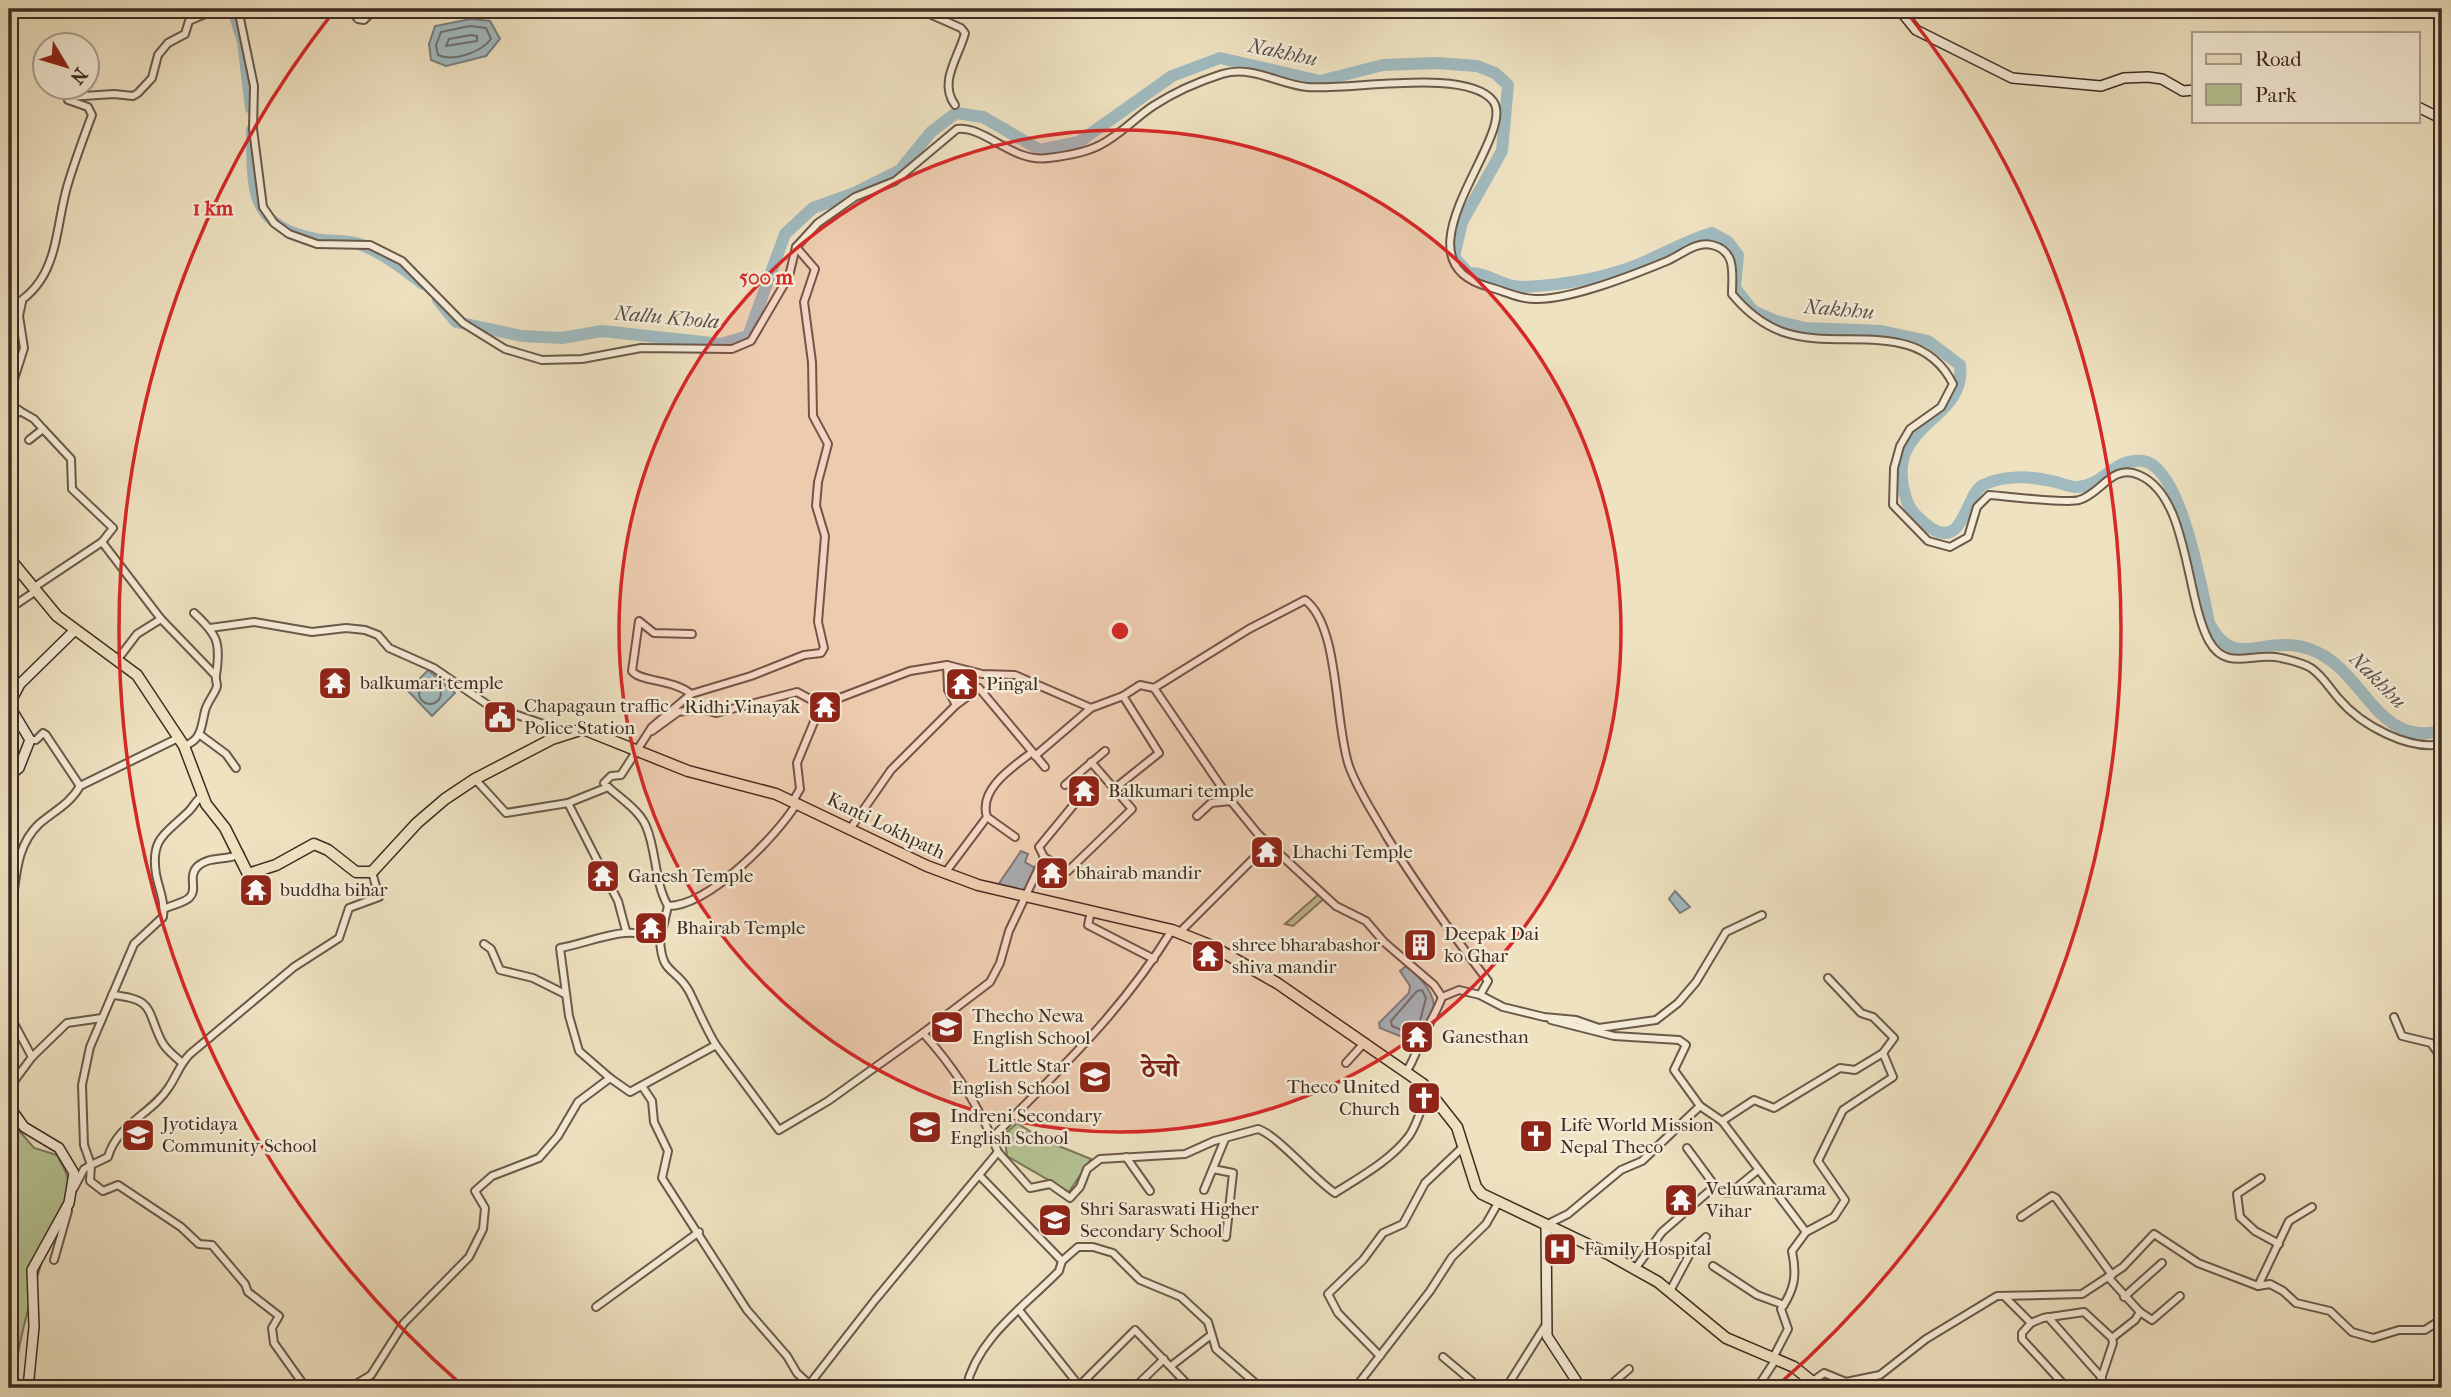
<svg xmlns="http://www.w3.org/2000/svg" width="2451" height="1397" viewBox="0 0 2451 1397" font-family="'IM FELL French Canon','Noto Serif Devanagari',serif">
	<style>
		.green { fill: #b6c494; stroke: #7a785c; stroke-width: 2 }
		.water { fill: #a0babf; stroke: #788181; stroke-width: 2 }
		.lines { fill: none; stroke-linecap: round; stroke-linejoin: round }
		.shore { stroke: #6e7271; stroke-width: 2 }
		.river { stroke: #a0babf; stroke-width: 12 }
		.street-casing { stroke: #6a594a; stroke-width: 10 }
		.secondary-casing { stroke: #3d2b23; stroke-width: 12 }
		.primary-casing { stroke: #3d2b23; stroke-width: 13 }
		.street { stroke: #f5ecd7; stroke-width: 6 }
		.secondary { stroke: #f5ecd7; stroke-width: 9 }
		.primary { stroke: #efe2c1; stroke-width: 10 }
		.ring { fill: none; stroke: #d62828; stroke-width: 3.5 }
		.labels { text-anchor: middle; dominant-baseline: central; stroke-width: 5; stroke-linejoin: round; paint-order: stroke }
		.poi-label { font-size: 19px; fill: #3d2b23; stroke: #f5ecd7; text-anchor: start }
		.street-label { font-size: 19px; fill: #3d2b23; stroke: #f5ecd7 }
		.water-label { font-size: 21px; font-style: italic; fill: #564f4a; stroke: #f5ecd7 }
		.district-label { font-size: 26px; font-weight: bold; fill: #7a1f14; stroke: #f5ecd7 }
		.centre { fill: #d62828; stroke: #f5ecd7; stroke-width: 3.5 }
		.ring-label { font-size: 21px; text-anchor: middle; font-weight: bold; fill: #d62828; stroke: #f5ecd7; stroke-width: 5; stroke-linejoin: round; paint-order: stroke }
	</style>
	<rect width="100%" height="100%" fill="#efe2c1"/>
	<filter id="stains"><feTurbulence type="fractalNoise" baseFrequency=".00286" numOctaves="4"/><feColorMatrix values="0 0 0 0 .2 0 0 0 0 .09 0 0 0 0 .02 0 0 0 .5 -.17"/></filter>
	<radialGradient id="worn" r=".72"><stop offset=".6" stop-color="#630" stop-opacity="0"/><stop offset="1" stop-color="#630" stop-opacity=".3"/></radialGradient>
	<!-- green -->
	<g class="green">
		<polygon points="1321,892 1326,897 1293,926 1285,924"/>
		<path d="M 9,1119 L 34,1148 L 57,1155 C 60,1162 67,1172 68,1180 C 71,1202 52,1230 45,1251 C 34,1288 14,1351 15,1388 L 9,1388 Z"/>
		<polygon points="1017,1123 1044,1140 1091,1159 1069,1192 1007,1156 1004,1135"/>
	</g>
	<!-- water -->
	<g class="water">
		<polygon points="471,19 490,21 500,39 486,56 446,66 431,60 429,44 435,26"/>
		<polygon points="428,670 455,693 432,716 408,691"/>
		<polygon points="1021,851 1028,854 1025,862 1037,869 1025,892 998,885"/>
		<polygon points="1675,891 1690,907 1680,913 1669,899"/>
		<path d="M 1406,966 C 1437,991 1448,1016 1407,1039 L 1380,1028 L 1379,1023 L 1409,993 L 1410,986 L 1400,971 Z"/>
	</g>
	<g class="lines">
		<!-- shore -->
		<g class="shore">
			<path d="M 470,26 L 486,28 L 491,39 C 481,52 454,62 438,55 L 436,45 L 441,32 Z"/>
			<polygon points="471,35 477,36 477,41 446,46 449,39"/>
			<circle cx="430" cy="693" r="11"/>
			<polygon points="1417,991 1422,990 1426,998 1420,1021 1406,1032 1392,1026 1391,1021"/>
		</g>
		<!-- river -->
		<g class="river">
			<polyline points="233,9 243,42 251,108"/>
			<path d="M 252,130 C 253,188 248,226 316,239 C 330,242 346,239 359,244 C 382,252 404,269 423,284"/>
			<path d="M 438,300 L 456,322 L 522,336 L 562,338 L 602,331 L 721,344 L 748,336 L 785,234 L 813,208 L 852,194 L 900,170 L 931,132 L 956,113 L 983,117 L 1040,150 L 1079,142 L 1172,76 L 1220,58 L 1320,81 L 1383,65 L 1436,63 L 1477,66 L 1495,73 L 1508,85 L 1502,151 L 1462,222 L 1454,257 L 1468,273 C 1489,272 1503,288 1524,287 C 1563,285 1601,279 1637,265 C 1662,255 1685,241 1712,233 L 1728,242 L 1738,255 L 1735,288 L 1753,311 L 1776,321 L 1805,328 L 1881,331 L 1928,341 L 1960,365 C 1967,424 1879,422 1907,501 C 1910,511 1922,522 1931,528 C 1964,550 1966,493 1983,485 C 2003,475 2030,476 2051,481 C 2059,482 2068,487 2076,487 C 2103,487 2114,457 2143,461 C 2181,466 2202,590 2209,623 C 2233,669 2257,639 2298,646 C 2364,657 2370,749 2442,731"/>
		</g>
		<!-- street casing -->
		<g class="street-casing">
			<g id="street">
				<path d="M 238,9 L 254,86 L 253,129 L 263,207 L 274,223 L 289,234 L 317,244 L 370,245 L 402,261 L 463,323 L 505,349 L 542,360 L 582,359 L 641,348 L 732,349 L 751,341 L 789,276 L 796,247 L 818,223 L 855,197 L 895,181 L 957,129 C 986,126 1012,163 1048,158 C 1065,156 1085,153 1100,145 C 1120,135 1135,118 1153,106 C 1173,93 1200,81 1222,74 C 1252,65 1278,84 1307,87 C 1349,91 1467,67 1493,101 C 1519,135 1388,260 1489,287 C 1504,291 1522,300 1537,299 C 1573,299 1633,275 1667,261 C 1681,255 1696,241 1712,245 C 1737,251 1732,274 1732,294 C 1746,311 1761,324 1783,332 C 1840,352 1919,316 1953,384 L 1941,407 L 1910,429 L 1900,446 L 1894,468 L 1893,505 L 1928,541 L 1950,547 L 1968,537 L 1977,507 L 1989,495 C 2006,496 2067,504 2079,500 C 2101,494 2112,463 2139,475 C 2189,496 2185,597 2209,641 C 2227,673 2254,651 2281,658 C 2290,660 2303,663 2311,668 C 2323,676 2330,689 2339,699 C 2361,725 2409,751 2442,744"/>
				<polyline points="349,9 358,19 364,20 375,9"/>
				<path d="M 918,9 L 961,28 L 965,33 C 959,57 938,82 955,105"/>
				<path d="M 9,308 C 59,282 54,234 67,187 C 74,163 83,139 92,115 L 88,107 L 68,100 L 68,97 L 114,94 L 133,96 L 138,93 L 152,78 L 158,55 L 168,43 L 185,34 L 189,21 L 217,9"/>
				<polyline points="9,395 24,348 19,316 22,302"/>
				<polyline points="9,403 20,411"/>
				<polyline points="9,420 20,411 34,419 43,429"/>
				<polyline points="29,440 43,429 71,459 72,489 113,528 102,542 33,588"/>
				<polyline points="102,542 161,619 137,634 118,659"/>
				<polyline points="9,609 36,591"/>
				<polyline points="161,619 216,676"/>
				<polyline points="210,628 254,622 312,632 346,628 365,630 378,635 389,648 434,668 488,705 555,728 560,735"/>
				<polyline points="947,665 948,690 956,705"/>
				<polyline points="1154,688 1231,801"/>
				<path d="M 691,694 C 673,679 640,682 632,671 L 639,621 L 654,633 L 692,634"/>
				<path d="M 821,705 L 910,671 L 947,665 L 982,674 L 1015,675 L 1091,708 L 1123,696 L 1140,685 L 1154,688 L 1249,629 L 1305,600 C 1340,626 1334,722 1349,766 C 1358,791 1374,814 1387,837 C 1418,887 1452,934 1488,981 L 1480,995"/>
				<polyline points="652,731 678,712 701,709 716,713 797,692 821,705 797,763 800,789 793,801"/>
				<polyline points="199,734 226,754 236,768"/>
				<polyline points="30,740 36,740 43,733 46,735 80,786"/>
				<path d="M 184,746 C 202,740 201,727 205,711 C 207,702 215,694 217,686 C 217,682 215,679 216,675 C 221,643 218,635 194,613"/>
				<polyline points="1035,756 1091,708"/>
				<polyline points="475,779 506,813 568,803 618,901 626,931"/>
				<polyline points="1065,785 1105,751"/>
				<polyline points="608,787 604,783 611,776 621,775 652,727 691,694 751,676 804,655 821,653 824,648 818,622 825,536 816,506 818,482 828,444 813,416 812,362 804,302 815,269 796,247"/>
				<polyline points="1114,789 1159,753 1123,696"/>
				<polyline points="1076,802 1039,847 1044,857 1068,871 1132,809 1091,762"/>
				<path d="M 568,803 L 608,787 C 620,798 639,810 646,826 C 657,852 654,881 668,906"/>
				<polyline points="1197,816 1211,803 1231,801 1258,834 1336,906 1366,921 1384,942 1434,985 1442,997"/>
				<polyline points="987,817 1015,837"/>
				<polyline points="850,829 891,770 956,705 979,688 1045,767"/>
				<path d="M 945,873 L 987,817 C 978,789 1013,767 1031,753"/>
				<path d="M 9,895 L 14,890 C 17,866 20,842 39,824 C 54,811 70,804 80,786 L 178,738"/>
				<path d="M 164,909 C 171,905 185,903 190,897 C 198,889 187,876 198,866 C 209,856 226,861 240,854"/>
				<polyline points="1091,911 1088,925 1154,959"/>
				<path d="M 1172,930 C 1120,1014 1060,1069 992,1138 L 998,1152 L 1030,1188 L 1050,1184 L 1070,1198 L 1080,1187 L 1087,1169 L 1100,1159 L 1185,1154 L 1214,1141 L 1258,1129 C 1276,1134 1315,1180 1335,1193 C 1360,1177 1391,1160 1409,1136 C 1419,1122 1419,1106 1432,1094"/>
				<polyline points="1180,932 1269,843"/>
				<path d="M 660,940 L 668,906 C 709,906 777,836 797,803"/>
				<polyline points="484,944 491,949 500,970 533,978 565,994"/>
				<polyline points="1828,978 1861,1013 1873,1017 1894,1038 1883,1053"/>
				<polyline points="9,982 12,998 10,1016 32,1057"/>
				<path d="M 112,995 C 155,999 146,1010 162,1042 C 167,1051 175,1056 181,1062"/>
				<polyline points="2394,1017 2402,1036 2431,1043 2442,1059"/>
				<polyline points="1551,1020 1614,1036 1679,1040 1686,1045 1674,1070 1700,1106"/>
				<polyline points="1346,1063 1365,1042"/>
				<path d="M 1406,1072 C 1415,1059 1417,1048 1424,1034 C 1430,1022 1437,1011 1442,997 L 1459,990 L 1480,995 L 1503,1007 L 1544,1017 L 1576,1020 L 1599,1028 L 1656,1020 L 1678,1003 L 1696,982 L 1726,932 L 1762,915"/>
				<path d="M 610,1078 L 579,1051 L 569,1016 L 560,948 C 595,942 627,922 660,940 C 662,976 675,966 689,991 C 698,1009 705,1027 716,1045"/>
				<polyline points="642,1086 652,1101 654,1122 668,1151 662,1178 747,1310 787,1356 797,1373 813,1388"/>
				<polyline points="9,1088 32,1057 67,1023 102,1018"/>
				<polyline points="1722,1121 1754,1100 1774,1108 1840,1068 1855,1070 1883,1053 1893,1077 1843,1110 1818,1161 1845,1200 1834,1217 1806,1232"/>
				<path d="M 992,1138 C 974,1098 952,1065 923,1033 L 990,982 L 1000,963 L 1009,931 L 1044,857"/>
				<polyline points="1687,1148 1715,1186"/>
				<polyline points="1126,1157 1150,1191"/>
				<polyline points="1213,1169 1233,1173 1226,1237"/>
				<polyline points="2261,1178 2237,1194 2240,1217 2255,1231 2279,1244"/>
				<path d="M 74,1188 L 84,1169 L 91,1165 L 84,1145 L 82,1085 L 90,1047 L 134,944 L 163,917 C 165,900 159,890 156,874 C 150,837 167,833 189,811 C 194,806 196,800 203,795"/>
				<polyline points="1204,1190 1225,1139"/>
				<polyline points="2021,1217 2052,1196 2056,1198 2112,1275"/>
				<path d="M 1546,1225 L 1568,1214 L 1621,1170 L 1642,1161 L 1700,1106 L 1722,1121 L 1806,1232 L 1792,1251 C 1797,1275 1795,1289 1781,1309 L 1788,1329 L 1773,1358"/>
				<polyline points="54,1260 68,1211"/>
				<polyline points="1062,1261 1078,1247 1093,1247 1113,1253 1140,1280 1181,1297 1208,1322 1216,1349 1261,1388"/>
				<polyline points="1713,1266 1757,1295 1784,1305"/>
				<polyline points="1635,1269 1662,1232 1715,1186 1722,1192 1730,1193 1758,1170"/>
				<polyline points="2108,1277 2140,1312 2135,1320 2112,1338"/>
				<polyline points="2258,1286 2289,1221 2312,1207"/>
				<polyline points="1670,1291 1692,1250 1706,1237"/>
				<polyline points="2004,1296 2031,1323 2043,1318 2084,1312 2112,1338 2113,1343 2098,1388"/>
				<polyline points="2124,1297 2162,1263"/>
				<polyline points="596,1307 699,1232"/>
				<polyline points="1019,1310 1081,1388"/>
				<polyline points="2140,1312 2152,1320 2180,1296"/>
				<polyline points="2048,1317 2102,1378"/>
				<polyline points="2031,1323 2022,1333 2022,1339 2067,1388"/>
				<polyline points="1380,1356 1338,1313 1328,1294 1363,1260 1383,1233 1403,1224 1425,1183 1464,1146"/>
				<polyline points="1443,1357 1480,1388"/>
				<polyline points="1171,1366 1211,1335"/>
				<polyline points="1813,1381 1824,1373 1846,1382 1880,1375 1926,1339 1997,1296 2082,1294 2123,1267 2154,1234 2198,1263 2258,1286 2270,1284 2283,1291 2296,1303 2330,1311 2352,1332 2373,1338 2399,1330 2425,1330 2442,1319"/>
				<polyline points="808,1386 875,1300 998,1152"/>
				<polyline points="1079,1386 1135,1330 1191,1388"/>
				<path d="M 306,1388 L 274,1343 L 272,1328 L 279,1316 L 248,1292 L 245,1284 L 212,1245 L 199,1244 L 181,1227 L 118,1185 L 103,1191 L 90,1181 L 91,1165 L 108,1157 C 117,1124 152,1114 169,1087 C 177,1075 180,1064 190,1054 L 294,967 L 339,938 L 349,908 L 379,897 L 372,872"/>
				<polyline points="349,1388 371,1375 404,1323 469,1257 483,1229 485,1208 475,1191 492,1176 539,1158 558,1136 578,1102 610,1078 630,1092 716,1045 779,1130 828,1101 923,1033"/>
				<path d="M 966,1388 C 977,1338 1025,1306 1059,1271 L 1062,1261 L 979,1175"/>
				<polyline points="1134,1388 1164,1359"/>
				<polyline points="1190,1388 1199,1384 1206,1388"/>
				<polyline points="1355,1388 1430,1291 1452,1257 1486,1224 1498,1203"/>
				<polyline points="1506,1388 1545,1326"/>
				<polyline points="1607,1388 1629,1369"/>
				<polyline points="1757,1388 1776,1359"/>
			</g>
		</g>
		<!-- secondary casing -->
		<g class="secondary-casing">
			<g id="secondary">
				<polyline points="1899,9 1916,30 2012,78 2101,86 2124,78 2148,77 2162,79 2183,91 2194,90"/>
				<polyline points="2418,107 2442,119"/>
				<polyline points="9,705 20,684 74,631"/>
				<polyline points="9,705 30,740 19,768 9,776"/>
				<polyline points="9,1106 24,1127 59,1148 74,1173 69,1203 32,1270 34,1327 28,1388"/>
				<polyline points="1546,1225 1547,1336 1581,1388"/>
			</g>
		</g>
		<!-- primary casing -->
		<g class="primary-casing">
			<polyline id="primary" points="9,558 57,616 137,675 184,746 206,804 225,828 248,874 276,865 314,844 328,850 356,872 372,872 417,823 445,799 475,779 552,739 583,729 688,771 776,794 927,866 978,885 1172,930 1212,946 1277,983 1423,1084 1457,1127 1476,1187 1482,1194 1610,1255 1658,1282 1726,1338 1794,1367 1820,1388"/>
		</g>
		<!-- street -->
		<use href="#street" class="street"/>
		<!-- secondary -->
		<use href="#secondary" class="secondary"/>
		<!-- primary -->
		<use href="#primary" class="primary"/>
	</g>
	<!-- distance rings -->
	<circle cx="1120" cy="631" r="501" fill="#d62828" fill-opacity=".12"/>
	<g class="ring">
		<circle cx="1120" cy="631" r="501"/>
		<path d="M463 1386A1001 1001 0 0 1 331 15M1909 15A1001 1001 0 0 1 1777 1386"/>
	</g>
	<!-- icons -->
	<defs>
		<g id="temple-square" transform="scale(1.75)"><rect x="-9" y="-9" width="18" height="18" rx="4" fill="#8f2418" stroke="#f5ecd7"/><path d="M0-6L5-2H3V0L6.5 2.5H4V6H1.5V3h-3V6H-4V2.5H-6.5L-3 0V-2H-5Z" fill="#fff"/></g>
		<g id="civic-square" transform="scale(1.75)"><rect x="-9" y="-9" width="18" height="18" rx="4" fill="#8f2418" stroke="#f5ecd7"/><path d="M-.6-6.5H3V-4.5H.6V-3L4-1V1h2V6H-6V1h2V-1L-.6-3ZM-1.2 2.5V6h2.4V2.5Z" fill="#fff"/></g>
		<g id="building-square" transform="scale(1.75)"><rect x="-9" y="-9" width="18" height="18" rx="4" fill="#8f2418" stroke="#f5ecd7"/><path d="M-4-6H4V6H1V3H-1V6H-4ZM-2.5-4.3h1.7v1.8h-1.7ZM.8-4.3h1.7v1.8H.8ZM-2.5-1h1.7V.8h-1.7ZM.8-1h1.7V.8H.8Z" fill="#fff"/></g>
		<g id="school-square" transform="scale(1.75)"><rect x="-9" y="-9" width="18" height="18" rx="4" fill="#8f2418" stroke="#f5ecd7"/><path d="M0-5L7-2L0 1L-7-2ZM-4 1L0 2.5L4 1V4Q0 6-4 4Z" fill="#fff"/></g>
		<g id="church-square" transform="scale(1.75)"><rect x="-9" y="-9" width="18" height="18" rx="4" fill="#8f2418" stroke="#f5ecd7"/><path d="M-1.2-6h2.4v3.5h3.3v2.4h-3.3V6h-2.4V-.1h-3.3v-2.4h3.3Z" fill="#fff"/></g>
		<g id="hospital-square" transform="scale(1.75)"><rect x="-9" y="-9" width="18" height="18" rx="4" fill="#8f2418" stroke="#f5ecd7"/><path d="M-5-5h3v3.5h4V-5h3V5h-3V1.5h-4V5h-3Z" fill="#fff"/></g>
	</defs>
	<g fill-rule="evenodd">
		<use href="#temple-square" x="335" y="683"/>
		<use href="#temple-square" x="962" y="684"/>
		<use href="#temple-square" x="825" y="707"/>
		<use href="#civic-square" x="500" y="717"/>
		<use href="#temple-square" x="1084" y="791"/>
		<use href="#temple-square" x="1267" y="852"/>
		<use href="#temple-square" x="1052" y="873"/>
		<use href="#temple-square" x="603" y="876"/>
		<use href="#temple-square" x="256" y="890"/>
		<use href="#temple-square" x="651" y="928"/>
		<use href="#building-square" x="1420" y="945"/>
		<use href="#temple-square" x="1208" y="956"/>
		<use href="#school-square" x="947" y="1027"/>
		<use href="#temple-square" x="1417" y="1037"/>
		<use href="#school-square" x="1095" y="1077"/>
		<use href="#church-square" x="1424" y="1098"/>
		<use href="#school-square" x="925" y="1127"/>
		<use href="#school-square" x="138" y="1135"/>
		<use href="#church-square" x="1536" y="1136"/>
		<use href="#temple-square" x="1681" y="1200"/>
		<use href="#school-square" x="1055" y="1220"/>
		<use href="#hospital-square" x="1560" y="1249"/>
	</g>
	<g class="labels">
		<!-- poi labels -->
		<g class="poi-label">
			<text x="360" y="683">balkumari temple</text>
			<text x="986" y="684">Pingal</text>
			<text x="524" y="706">Chapagaun traffic<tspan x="524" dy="22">Police Station</tspan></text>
			<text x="800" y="707" text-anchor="end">Ridhi Vinayak</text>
			<text x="1108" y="791">Balkumari temple</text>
			<text x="1292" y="852">Lhachi Temple</text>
			<text x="1076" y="873">bhairab mandir</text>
			<text x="628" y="876">Ganesh Temple</text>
			<text x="280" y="890">buddha bihar</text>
			<text x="676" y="928">Bhairab Temple</text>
			<text x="1444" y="934">Deepak Dai<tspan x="1444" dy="22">ko Ghar</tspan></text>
			<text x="1232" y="945">shree bharabashor<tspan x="1232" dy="22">shiva mandir</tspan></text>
			<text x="972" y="1016">Thecho Newa<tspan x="972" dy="22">English School</tspan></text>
			<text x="1442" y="1037">Ganesthan</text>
			<text x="1070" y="1066" text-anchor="end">Little Star<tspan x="1070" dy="22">English School</tspan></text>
			<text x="1400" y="1087" text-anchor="end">Theco United<tspan x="1400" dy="22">Church</tspan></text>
			<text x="950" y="1116">Indreni Secondary<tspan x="950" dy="22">English School</tspan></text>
			<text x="162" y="1124">Jyotidaya<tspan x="162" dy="22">Community School</tspan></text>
			<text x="1560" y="1125">Life World Mission<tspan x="1560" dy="22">Nepal Theco</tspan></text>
			<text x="1706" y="1189">Veluwanarama<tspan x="1706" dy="22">Vihar</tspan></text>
			<text x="1080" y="1209">Shri Saraswati Higher<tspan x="1080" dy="22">Secondary School</tspan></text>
			<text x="1584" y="1249">Family Hospital</text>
		</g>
		<!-- street labels -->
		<g class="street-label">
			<text transform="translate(886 826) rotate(26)">Kanti Lokhpath</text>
		</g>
		<!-- water labels -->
		<g class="water-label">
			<text transform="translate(1283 52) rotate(12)">Nakhhu</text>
			<text transform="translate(1839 309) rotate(5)">Nakhhu</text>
			<text transform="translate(667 317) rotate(5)">Nallu Khola</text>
			<text transform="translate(2378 680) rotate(45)">Nakhhu</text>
		</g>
		<!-- district labels -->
		<g class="district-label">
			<text x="1160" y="1068">ठेचो</text>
		</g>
	</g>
	<circle cx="1120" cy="631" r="10" class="centre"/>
	<g class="ring-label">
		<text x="213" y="215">1 km</text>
		<text x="766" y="284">500 m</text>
	</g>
	<!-- margin -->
	<rect width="2451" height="1397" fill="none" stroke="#efe2c1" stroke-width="35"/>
	<rect x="10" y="10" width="2430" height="1376" fill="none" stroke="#3d2b23" stroke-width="3.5"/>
	<rect x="18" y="18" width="2416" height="1362" fill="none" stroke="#3d2b23" stroke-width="2"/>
	<!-- legend -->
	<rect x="2192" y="32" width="228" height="91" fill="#f5ecd7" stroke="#ab9f8f" stroke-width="2"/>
	<rect x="2206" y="54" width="35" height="10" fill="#efe2c1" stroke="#ab9f8f" stroke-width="2"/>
	<text x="2255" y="66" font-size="21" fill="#3d2b23">Road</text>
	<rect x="2206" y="84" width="35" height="21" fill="#b6c494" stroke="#ab9f8f" stroke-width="2"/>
	<text x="2255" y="102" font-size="21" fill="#3d2b23">Park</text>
	<!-- north arrow -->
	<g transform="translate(66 66) rotate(128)"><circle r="33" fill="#f5ecd7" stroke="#ab9f8f" stroke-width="2"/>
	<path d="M0-5L12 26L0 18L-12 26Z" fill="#8f2418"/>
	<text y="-10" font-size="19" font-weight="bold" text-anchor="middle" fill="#3d2b23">N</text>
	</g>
	<rect width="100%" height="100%" filter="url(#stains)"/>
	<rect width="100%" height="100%" fill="url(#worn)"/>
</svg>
